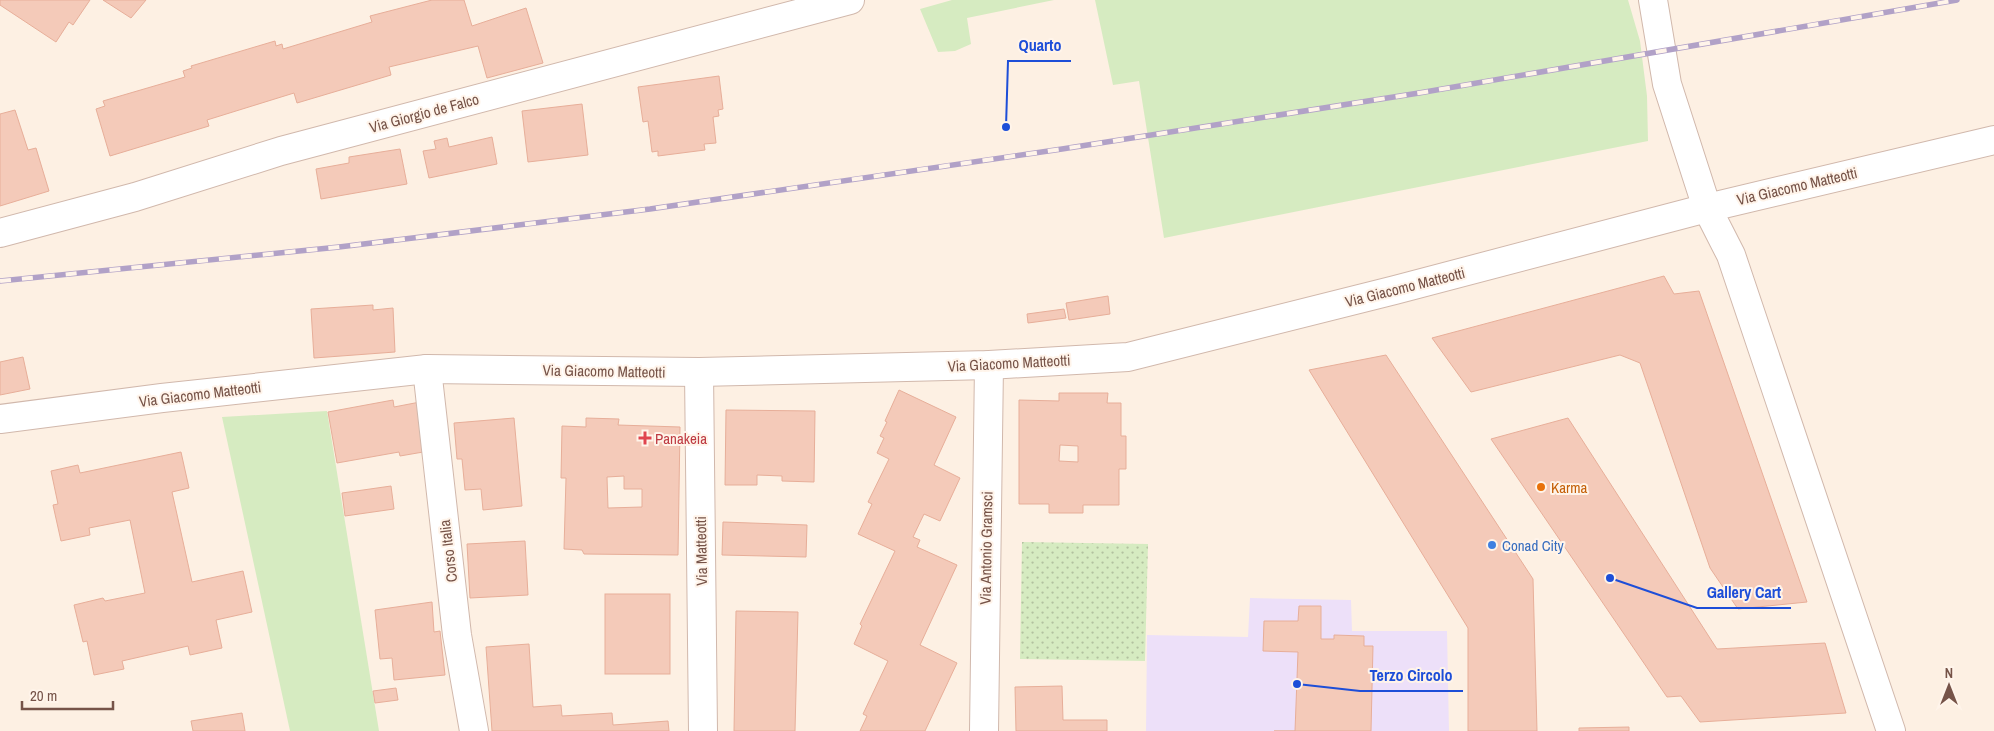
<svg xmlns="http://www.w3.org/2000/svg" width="1994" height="731" viewBox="0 0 1994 731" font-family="'Archivo Narrow',sans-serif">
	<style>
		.education { fill: #ede0f9 }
		.green { fill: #d6ebc1 }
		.park { fill: url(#park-dots) }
		.building { fill: #f4cab9; stroke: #e7ae99; fill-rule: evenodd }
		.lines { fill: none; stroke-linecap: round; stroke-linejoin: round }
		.minor-casing { stroke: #d1b8ac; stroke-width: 30 }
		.minor { stroke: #fff; stroke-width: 28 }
		.rail-casing { stroke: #b1a1c7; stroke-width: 5.5 }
		.rail { stroke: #fff4ea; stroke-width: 4; stroke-dasharray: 11; stroke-linecap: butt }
		.health-dot { fill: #e0444e; stroke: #fff4ea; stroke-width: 2 }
		.food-dot { fill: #e8710a; stroke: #fff4ea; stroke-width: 2 }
		.shop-dot { fill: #3f7fe0; stroke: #fff4ea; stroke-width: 2 }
		.labels { text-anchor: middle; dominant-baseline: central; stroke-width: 4; stroke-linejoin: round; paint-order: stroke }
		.street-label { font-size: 15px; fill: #765348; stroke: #fff4ea }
		.health-label { font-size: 15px; fill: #be3a42; stroke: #fff4ea; text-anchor: start }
		.food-label { font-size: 15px; fill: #c56008; stroke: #fff4ea; text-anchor: start }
		.shop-label { font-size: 15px; fill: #366cbe; stroke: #fff4ea; text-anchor: start }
		.leader { fill: none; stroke: #1d4ed8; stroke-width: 2 }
		.callout-dot { fill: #1d4ed8; stroke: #fff4ea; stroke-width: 2 }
		.callout-label { font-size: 16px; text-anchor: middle; font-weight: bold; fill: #1d4ed8; stroke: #fff4ea; stroke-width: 4; stroke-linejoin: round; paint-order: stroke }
	</style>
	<defs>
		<pattern id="park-dots" width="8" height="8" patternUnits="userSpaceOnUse" patternTransform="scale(1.25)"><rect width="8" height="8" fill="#d6ebc1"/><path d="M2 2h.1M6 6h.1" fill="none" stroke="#b2c19f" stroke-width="1.8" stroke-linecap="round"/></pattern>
	</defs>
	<rect width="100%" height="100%" fill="#fdf0e3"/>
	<!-- education -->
	<polygon class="education" points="1250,598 1351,600 1352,631 1447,631 1449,731 1146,731 1147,635 1248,637"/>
	<!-- green -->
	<g class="green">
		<polygon points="952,0 1054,0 967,18 971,44 955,51 938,52 920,9"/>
		<polygon points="1095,0 1628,0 1640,41 1647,96 1648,141 1164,238 1139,81 1113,85"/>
		<polygon points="327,411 379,731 290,731 222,417"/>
	</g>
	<!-- park -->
	<polygon class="park" points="1022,542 1148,544 1145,661 1020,659"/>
	<!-- building -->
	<g class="building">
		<polygon points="0,0 90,0 73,25 69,22 56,42 0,5"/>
		<polygon points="103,0 146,0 131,18"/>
		<polygon points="432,0 464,0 472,26 526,8 543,63 487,78 478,46 389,67 391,75 297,103 294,93 207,120 209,126 110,156 96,109 105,106 103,101 185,77 183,71 192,68 191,66 275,41 276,46 282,44 283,49 372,22 370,16"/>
		<polygon points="719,76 723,109 718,110 719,116 713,117 716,143 704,144 705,150 658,156 658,151 652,152 648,121 643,122 638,87"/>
		<polygon points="582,104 588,155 528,162 522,111"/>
		<polygon points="15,110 28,150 36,148 49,191 0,206 0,114"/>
		<polygon points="492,137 497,164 429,178 423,151 436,149 434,141 447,138 449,147"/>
		<polygon points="400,149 407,184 321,199 316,169 349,163 349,157"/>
		<polygon points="1664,276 1674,294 1699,291 1807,602 1738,609 1710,568 1640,363 1620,355 1471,392 1432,338"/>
		<polygon points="1108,296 1110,314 1069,320 1066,303"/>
		<polygon points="373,305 373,310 393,308 395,352 314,358 311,309"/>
		<polygon points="1064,309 1066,318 1028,323 1027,314"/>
		<polygon points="1386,355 1533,579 1537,731 1468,731 1468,628 1309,370"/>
		<polygon points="23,357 30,389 0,395 0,362"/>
		<polygon points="899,390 956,417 934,465 960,478 940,521 924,514 913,537 920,540 917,547 957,565 920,645 957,663 925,731 860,731 867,716 863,714 888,661 854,644 862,626 860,624 895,551 858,534 872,504 868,502 889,459 877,453 884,438 880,436 887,422 885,421"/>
		<path d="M 1059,393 L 1108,393 L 1107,403 L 1121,403 L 1121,436 L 1126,436 L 1126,469 L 1119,469 L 1119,505 L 1083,505 L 1083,513 L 1049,513 L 1049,504 L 1019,504 L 1019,400 L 1059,401 ZM 1060,445 L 1078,446 L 1078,462 L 1059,461 Z"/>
		<polygon points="393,400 394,407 420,402 429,451 400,456 399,452 337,463 328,412"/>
		<polygon points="726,410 815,411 814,482 782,481 782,476 757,475 757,485 725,485"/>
		<polygon points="514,418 522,506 483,510 481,489 465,490 462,459 457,459 454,423"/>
		<path d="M 586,418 L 619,419 L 618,425 L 680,427 L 678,555 L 584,554 L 582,550 L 564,549 L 566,478 L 561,478 L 562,426 L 586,427 ZM 624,476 L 624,489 L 642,489 L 642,507 L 608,508 L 607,477 Z"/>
		<polygon points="1568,418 1717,649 1825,643 1846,713 1700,722 1681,696 1667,697 1491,439"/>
		<polygon points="181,452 189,488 172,492 192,582 243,571 252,612 216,620 222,648 190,655 188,646 122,661 124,669 94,675 87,641 83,642 74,605 103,598 105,601 145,593 130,520 89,528 90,535 61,541 53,505 58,504 51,471 78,465 80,473"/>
		<polygon points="391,486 394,509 345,516 342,493"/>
		<polygon points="723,522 807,525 806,557 722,555"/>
		<polygon points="525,541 528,595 470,598 467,544"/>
		<rect x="605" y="594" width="65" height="80"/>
		<polygon points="432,602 434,632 440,631 445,675 394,680 392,658 380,659 375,610"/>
		<polygon points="1299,606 1321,606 1321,639 1334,639 1334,635 1364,636 1364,646 1373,646 1371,731 1274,731 1295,731 1298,652 1263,651 1264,621 1298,621"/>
		<polygon points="736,611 798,612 795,731 734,731"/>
		<polygon points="529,644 533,707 561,705 562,716 612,713 613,725 668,721 669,731 492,731 486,647"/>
		<polygon points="1062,686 1063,720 1107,720 1107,731 1016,731 1015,687"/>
		<polygon points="396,688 398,700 375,703 373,691"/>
		<polygon points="242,713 245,731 193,731 191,721"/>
		<polygon points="1629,727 1629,731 1579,731 1579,728"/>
	</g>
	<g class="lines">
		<!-- minor casing -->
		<g class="minor-casing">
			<g id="minor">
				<polyline points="1653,0 1667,84 1707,208 1731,255 1891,731"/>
				<polyline points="0,233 135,197 281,151 850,0"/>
				<polyline points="427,369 457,635 474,731"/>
				<polyline points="699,372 703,731"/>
				<polyline points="0,419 162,398 427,369 699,372 989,365 1128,357 1395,290 1707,208 1994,140"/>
				<polyline points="984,731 989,365"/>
			</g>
		</g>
		<!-- minor -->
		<use href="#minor" class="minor"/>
		<!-- rail casing -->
		<g class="rail-casing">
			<polyline id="rail" points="0,281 339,247 650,209 1062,149 1419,93 1957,0"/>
		</g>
		<!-- rail -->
		<use href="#rail" class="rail"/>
	</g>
	<!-- markers -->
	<path class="health-dot" d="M642.5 430.5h5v5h5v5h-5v5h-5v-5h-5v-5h5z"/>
	<circle class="food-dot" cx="1541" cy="487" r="5"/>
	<circle class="shop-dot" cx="1492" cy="545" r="5"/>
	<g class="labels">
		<!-- street labels -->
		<g class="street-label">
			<text transform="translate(424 113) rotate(-15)">Via Giorgio de Falco</text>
			<text transform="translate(1797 186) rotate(-13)">Via Giacomo Matteotti</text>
			<text transform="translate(1405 287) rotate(-14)">Via Giacomo Matteotti</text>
			<text transform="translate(1009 363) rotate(-3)">Via Giacomo Matteotti</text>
			<text transform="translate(604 371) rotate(1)">Via Giacomo Matteotti</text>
			<text transform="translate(200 394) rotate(-7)">Via Giacomo Matteotti</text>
			<text transform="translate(986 548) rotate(-89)">Via Antonio Gramsci</text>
			<text transform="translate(448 551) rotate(-97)">Corso Italia</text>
			<text transform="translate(701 551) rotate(-91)">Via Matteotti</text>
		</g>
		<!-- health labels -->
		<g class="health-label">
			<text x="655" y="438">Panakeia</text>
		</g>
		<!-- food labels -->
		<g class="food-label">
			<text x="1551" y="487">Karma</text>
		</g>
		<!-- shop labels -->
		<g class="shop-label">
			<text x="1502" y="545">Conad City</text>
		</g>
	</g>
	<!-- callouts -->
	<path class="leader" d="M1006 127L1008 61H1071M1610 578L1697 608H1791M1297 684L1360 691H1463"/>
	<g class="callout-dot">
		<circle cx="1006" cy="127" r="5"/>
		<circle cx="1610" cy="578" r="5"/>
		<circle cx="1297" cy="684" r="5"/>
	</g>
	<g class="callout-label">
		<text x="1040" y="51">Quarto</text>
		<text x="1744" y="598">Gallery Cart</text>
		<text x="1411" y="681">Terzo Circolo</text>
	</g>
	<!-- north arrow -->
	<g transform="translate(1949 686)" stroke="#fff4ea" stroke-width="4" paint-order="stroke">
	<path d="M0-4L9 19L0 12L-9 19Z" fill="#765348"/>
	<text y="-8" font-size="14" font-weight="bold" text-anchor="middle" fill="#765348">N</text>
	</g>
	<!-- scale -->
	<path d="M22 701v8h91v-8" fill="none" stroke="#765348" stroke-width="2.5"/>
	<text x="30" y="701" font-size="15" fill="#765348" stroke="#fff4ea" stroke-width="4" paint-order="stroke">20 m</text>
</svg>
